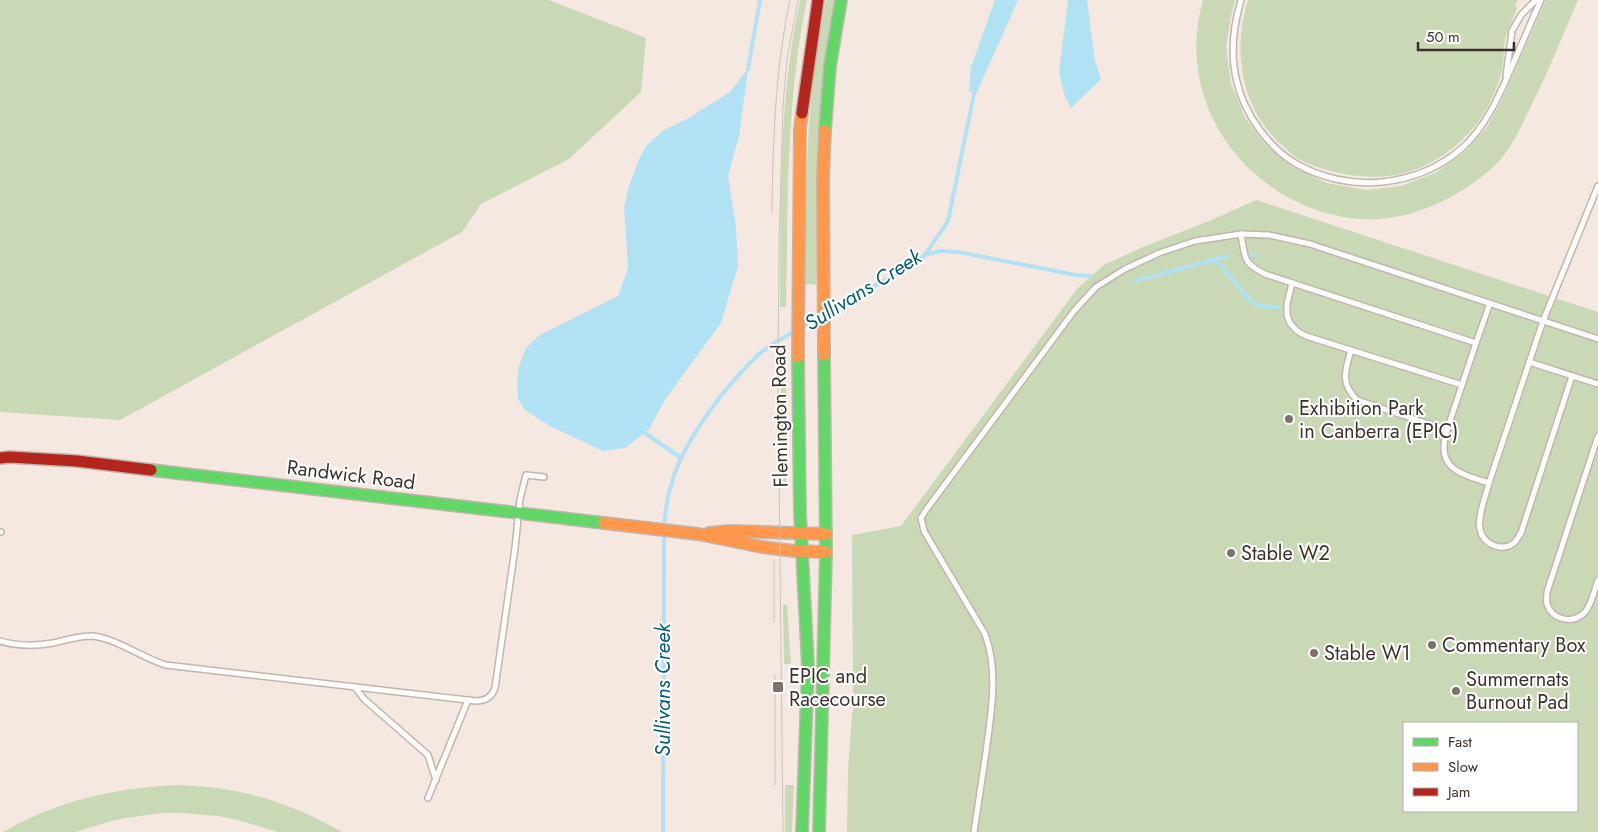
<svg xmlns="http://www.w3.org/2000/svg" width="1598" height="832" viewBox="0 0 1598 832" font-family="Jost,sans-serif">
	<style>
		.green { fill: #cad9b5; fill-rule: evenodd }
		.water { fill: #b1e2f4 }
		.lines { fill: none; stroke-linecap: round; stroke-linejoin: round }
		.stream { stroke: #b1e2f4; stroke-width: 4 }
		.lane-casing { stroke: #c1b6af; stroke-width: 8 }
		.fast-casing { stroke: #c1b6af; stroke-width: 14 }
		.slow-casing { stroke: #c1b6af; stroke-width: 14 }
		.jam-casing { stroke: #c1b6af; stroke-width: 14 }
		.lane { stroke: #fefcfa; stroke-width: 5 }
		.fast { stroke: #63d668; stroke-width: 11 }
		.slow { stroke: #ff974d; stroke-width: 11 }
		.jam { stroke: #b3261e; stroke-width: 11 }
		.tram { stroke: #c6c3c1; stroke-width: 1 }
		.poi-dot { fill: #7e726b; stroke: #fff; stroke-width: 2 }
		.labels { text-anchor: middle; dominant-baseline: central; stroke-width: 4; stroke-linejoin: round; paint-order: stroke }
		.poi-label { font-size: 20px; fill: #3e332c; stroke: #fff; text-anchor: start }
		.street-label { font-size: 20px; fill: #3e332c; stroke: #fff }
		.water-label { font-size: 21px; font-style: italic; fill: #065e76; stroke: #fff }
	</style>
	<rect width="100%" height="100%" fill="#f5e8e0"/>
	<!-- green -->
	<g class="green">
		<polygon points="0,0 549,0 646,38 641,92 569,159 481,204 462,232 120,420 0,412"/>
		<path d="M 800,0 L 807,0 C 790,82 788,164 787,246 C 787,267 786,287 786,307 L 780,307 C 781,205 778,100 800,0 Z"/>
		<path d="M 826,0 L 834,0 L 816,285 L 811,284 L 806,285 C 806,188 805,96 826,0 Z"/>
		<path d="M 1203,0 L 1235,0 L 1231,16 L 1226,46 L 1231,84 L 1245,118 L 1266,145 L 1293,167 L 1327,183 L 1366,190 L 1401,186 L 1435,173 L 1465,152 L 1487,127 L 1500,104 L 1546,0 L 1578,0 C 1563,35 1549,70 1532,104 C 1521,127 1510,153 1490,170 C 1450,204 1396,227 1343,217 C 1243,198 1174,101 1203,0 Z"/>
		<path d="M 1248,0 L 1518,0 L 1515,5 L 1517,8 C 1514,17 1509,27 1506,36 C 1503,47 1504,59 1502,70 C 1498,87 1488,108 1478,122 C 1460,146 1431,167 1401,174 C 1370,181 1325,174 1297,158 C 1292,155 1288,150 1283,146 C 1241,110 1232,51 1248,0 Z"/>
		<path d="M 1256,200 L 1598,312 L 1598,832 L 847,832 L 848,770 L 852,714 L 854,705 L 859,703 L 853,691 L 852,535 L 901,526 L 1077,289 L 1104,265 L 1143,247 L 1209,221 ZM 1404,723 L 1577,723 L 1577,811 L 1404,811 Z"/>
		<polygon points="781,378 786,379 787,414 786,486 782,486"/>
		<polygon points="783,605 787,605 791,664 784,664"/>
		<path d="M 178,785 C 240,787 288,801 342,832 L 278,832 L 238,820 L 218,816 L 182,813 L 162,813 L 126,818 L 112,821 L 76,832 L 3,832 C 59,800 115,788 178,785 Z"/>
		<polygon points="785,785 794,785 792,832 785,832"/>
	</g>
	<!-- water -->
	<g class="water">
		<path d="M 995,0 L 1018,0 C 1005,31 990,61 977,92 L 969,91 L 971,67 Z"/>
		<polygon points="1068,0 1087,0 1095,61 1101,79 1071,108 1064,94 1059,72"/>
		<polygon points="748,69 739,136 728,176 736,227 738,266 721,323 666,398 649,429 625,448 603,451 550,426 525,410 518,399 517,382 519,366 526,348 538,336 618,296 628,269 624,207 629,186 639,159 647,145 664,130 687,119 730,92"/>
	</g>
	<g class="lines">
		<!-- stream -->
		<g class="stream">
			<polyline points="748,69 760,0"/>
			<polyline points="925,255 941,251 958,252 1076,275 1090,276"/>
			<polyline points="1251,255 1255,255"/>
			<polyline points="1214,260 1219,263 1246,296 1257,306 1278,307"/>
			<polyline points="1135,281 1228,256"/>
			<polyline points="828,313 914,263 925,255 948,221 975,89"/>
			<polyline points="802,327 819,317"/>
			<polyline points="645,433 681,458"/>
			<path d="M 664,527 C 665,511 668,494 673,478 C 687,437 726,385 758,355 C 768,346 781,339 793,332"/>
			<polyline points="663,832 664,534"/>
		</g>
		<!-- lane casing -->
		<g class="lane-casing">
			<g id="lane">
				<path d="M 1241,0 C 1233,27 1230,55 1237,82 C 1244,113 1268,147 1295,163 C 1320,178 1353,185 1382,182 C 1411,179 1439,168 1461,149 C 1486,127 1499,96 1512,66 C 1522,44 1531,22 1541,0"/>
				<polyline points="1506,76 1512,31 1521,15 1536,0"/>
				<path d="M 1241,234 C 1245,258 1243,263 1265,274 L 1476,343 L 1490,303"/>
				<polyline points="1292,283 1287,304 1287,315 1290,323 1297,331 1306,336 1462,385 1476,343"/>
				<path d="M 1351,350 C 1345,371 1340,383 1357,400 L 1447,430 L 1462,385"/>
				<polyline points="1529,362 1598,384"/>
				<path d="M 1447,430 C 1446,435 1444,441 1444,446 C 1442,472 1471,477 1489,483 L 1543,321 L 1598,186"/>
				<path d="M 1598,436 L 1547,592 C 1547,596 1546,600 1547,604 C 1552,620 1573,625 1585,612 C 1592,604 1594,591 1598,580"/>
				<path d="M 1489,483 C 1486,495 1477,518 1480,529 C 1483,545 1502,552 1514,543 C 1517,540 1519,536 1521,533 L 1572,376"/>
				<polyline points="0,532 1,532"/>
				<path d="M 0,641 C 17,646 36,646 53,643 C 66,640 78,636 91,636 C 114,637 142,658 166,665 L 476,701 C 486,701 492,697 495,688 L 515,548 L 520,499 L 526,475 L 544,477"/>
				<polyline points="355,687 364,699 428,755 436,780"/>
				<polyline points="428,798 468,700"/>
				<path d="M 974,832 C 978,805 982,779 986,752 C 991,713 999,671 985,634 L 924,531 L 921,518 L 926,510 L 1074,311 L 1096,287 L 1125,269 L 1159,253 L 1195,241 L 1241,234 L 1269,235 L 1310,244 L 1598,339"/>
			</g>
		</g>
		<!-- fast casing -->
		<g class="fast-casing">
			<g id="fast">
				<polyline points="825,131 830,66 841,0"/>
				<polyline points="798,357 800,514 808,666 802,832"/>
				<polyline points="151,470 604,523"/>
				<polyline points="819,832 826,552 824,355"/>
			</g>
		</g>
		<!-- slow casing -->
		<g class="slow-casing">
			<g id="slow">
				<polyline points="824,355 823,177 825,131"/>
				<polyline points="798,357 800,129 802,113"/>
				<polyline points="604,523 698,534 762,547 794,551 826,552"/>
				<polyline points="709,533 730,531 826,534"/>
			</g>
		</g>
		<!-- jam casing -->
		<g class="jam-casing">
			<g id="jam">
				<polyline points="802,113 818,0"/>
				<polyline points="0,458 9,457 77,461 151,470"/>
			</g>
		</g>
		<!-- lane -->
		<use href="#lane" class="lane"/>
		<!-- fast -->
		<use href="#fast" class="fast"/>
		<!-- slow -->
		<use href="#slow" class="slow"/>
		<!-- jam -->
		<use href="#jam" class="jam"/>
		<!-- tram -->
		<g class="tram">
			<path d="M 772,212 C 773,141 775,70 790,0"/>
			<polyline points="774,560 774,622"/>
			<polyline points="775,675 775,785"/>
			<polyline points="783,832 778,378 779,248 783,105 787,59 798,0"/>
		</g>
	</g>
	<!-- markers -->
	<g class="poi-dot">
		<circle cx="1289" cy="419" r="5"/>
		<circle cx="1231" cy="553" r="5"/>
		<circle cx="1432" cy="645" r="5"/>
		<circle cx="1314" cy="653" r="5"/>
		<rect x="772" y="681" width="12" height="12" rx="2.5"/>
		<circle cx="1456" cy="691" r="5"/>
	</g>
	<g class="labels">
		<!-- poi labels -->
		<g class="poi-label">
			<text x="1299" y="408">Exhibition Park<tspan x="1299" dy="23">in Canberra (EPIC)</tspan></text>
			<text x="1241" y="553">Stable W2</text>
			<text x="1442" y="645">Commentary Box</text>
			<text x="1324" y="653">Stable W1</text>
			<text x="789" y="676">EPIC and<tspan x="789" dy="23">Racecourse</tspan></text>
			<text x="1466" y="679">Summernats<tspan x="1466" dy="23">Burnout Pad</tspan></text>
		</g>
		<!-- street labels -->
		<g class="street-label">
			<text transform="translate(780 416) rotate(-91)">Flemington Road</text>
			<text transform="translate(351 475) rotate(7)">Randwick Road</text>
		</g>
		<!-- water labels -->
		<g class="water-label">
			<text transform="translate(863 290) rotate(-32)">Sullivans Creek</text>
			<text transform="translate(663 690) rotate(-90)">Sullivans Creek</text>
		</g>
	</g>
	<!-- legend -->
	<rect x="1403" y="722" width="175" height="90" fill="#ffffff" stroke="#b2adab"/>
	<rect x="1413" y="738" width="25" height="8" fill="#63d668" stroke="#b2adab"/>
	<text x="1448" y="747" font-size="15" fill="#3e332c">Fast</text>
	<rect x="1413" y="763" width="25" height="8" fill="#ff974d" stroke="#b2adab"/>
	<text x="1448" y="772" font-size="15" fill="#3e332c">Slow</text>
	<rect x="1413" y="788" width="25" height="8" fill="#b3261e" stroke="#b2adab"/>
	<text x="1448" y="797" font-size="15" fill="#3e332c">Jam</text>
	<!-- scale -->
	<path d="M1418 42v8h96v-8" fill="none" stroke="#3e332c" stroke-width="2.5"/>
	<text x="1426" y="42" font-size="15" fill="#3e332c" stroke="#ffffff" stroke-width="4" paint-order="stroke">50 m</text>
</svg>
